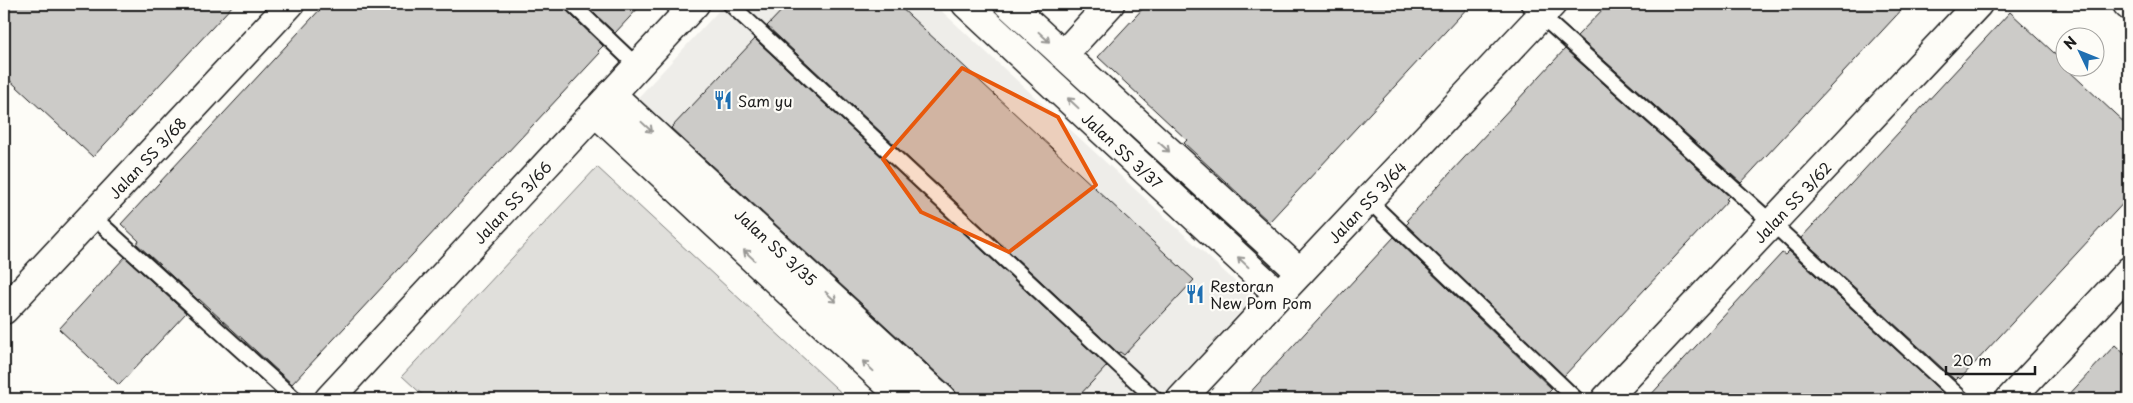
<svg xmlns="http://www.w3.org/2000/svg" width="2133" height="403" viewBox="0 0 2133 403" font-family="'Playpen Sans',sans-serif">
	<style>
		.built { fill: #eeede9 }
		.green { fill: #e0dfdb; stroke: #7e7e7c }
		.building { fill: #cccbc8; stroke: #1c1c1c }
		.lines { fill: none; stroke-linecap: round; stroke-linejoin: round }
		.lane-casing { stroke: #1c1c1c; stroke-width: 18 }
		.street-casing { stroke: #1c1c1c; stroke-width: 31 }
		.secondary-casing { stroke: #1c1c1c; stroke-width: 31 }
		.lane { stroke: #fdfcf7; stroke-width: 14 }
		.street { stroke: #fdfcf7; stroke-width: 28 }
		.secondary { stroke: #fdfcf7; stroke-width: 28 }
		.oneway { stroke: #989794 }
		.marked { fill: #e8590c; fill-opacity: 0.2; stroke: #e8590c; stroke-width: 4; stroke-linejoin: round }
		.labels { text-anchor: middle; dominant-baseline: central; stroke-width: 4.5; stroke-linejoin: round; paint-order: stroke }
		.poi-label { font-size: 15px; fill: #1c1c1c; stroke: #fdfcf7; text-anchor: start }
		.street-label { font-size: 15px; fill: #1c1c1c; stroke: #fdfcf7 }
	</style>
	<rect width="100%" height="100%" fill="#fdfcf7"/>
	<filter id="ink" filterUnits="userSpaceOnUse"><feTurbulence type="fractalNoise" baseFrequency=".02" numOctaves="2"/><feDisplacementMap in="SourceGraphic" scale="10" xChannelSelector="R" yChannelSelector="G"/><feConvolveMatrix kernelMatrix="1 2 1 2 8 2 1 2 1" color-interpolation-filters="sRGB"/></filter>
	<g filter="url(#ink)">
		<!-- built -->
		<polygon class="built" points="725,4 934,4 1253,298 1160,399 954,399 633,103"/>
		<!-- green -->
		<polygon class="green" points="597,167 848,399 427,399 402,376"/>
		<!-- building -->
		<g class="building">
			<polygon points="4,4 234,4 93,157 4,75"/>
			<polygon points="325,4 563,4 566,10 603,46 598,51 600,53 292,384 199,299 198,300 137,244 139,241 121,224"/>
			<polygon points="584,4 642,4 615,33"/>
			<polygon points="788,4 897,4 1194,280 1124,355 1120,352 1118,353 767,26"/>
			<polygon points="1147,4 1471,4 1269,222 1184,143 1187,140 1098,57"/>
			<polygon points="1608,4 1907,4 1741,183 1577,36"/>
			<polygon points="2010,12 2066,64 2066,68 2069,68 2068,70 2129,127 2129,197 1960,379 1958,377 1955,380 1801,238"/>
			<polygon points="755,39 1107,366 1076,399 960,399 953,388 671,128"/>
			<polygon points="1565,49 1729,196 1726,199 1728,200 1564,376 1406,225 1409,222 1407,220 1426,199"/>
			<polygon points="1394,237 1552,389 1542,399 1244,399"/>
			<polygon points="1789,251 1943,393 1937,399 1647,399 1782,253 1785,255"/>
			<polygon points="125,257 186,313 119,385 59,329"/>
			<polygon points="2115,345 2129,358 2129,399 2065,399"/>
		</g>
		<g class="lines">
			<!-- lane casing -->
			<g class="lane-casing">
				<g id="lane">
					<polyline points="572,4 637,66"/>
					<polyline points="730,4 1155,399"/>
					<polyline points="1528,4 1772,223 1962,399"/>
					<polyline points="1368,200 1576,399"/>
					<polyline points="92,216 295,399"/>
				</g>
			</g>
			<!-- street casing -->
			<g class="street-casing">
				<g id="street">
					<path id="s1" d="M 966,4 L 1279,295"/>
					<polyline points="1008,4 1300,272"/>
					<polyline points="1063,55 1110,4"/>
					<path id="s2" d="M 611,94 L 942,399"/>
					<polyline points="595,112 904,399"/>
					<path id="s3" d="M 4,310 L 290,4"/>
					<path id="s4" d="M 329,399 L 695,4"/>
					<path id="s5" d="M 1181,399 L 1552,4"/>
					<path id="s6" d="M 1606,399 L 1978,4"/>
					<polyline points="2010,399 2129,271"/>
				</g>
			</g>
			<!-- secondary casing -->
			<g class="secondary-casing">
				<polyline id="secondary" points="2127,4 2129,6"/>
			</g>
			<!-- lane -->
			<use href="#lane" class="lane"/>
			<!-- street -->
			<use href="#street" class="street"/>
			<!-- secondary -->
			<use href="#secondary" class="secondary"/>
		</g>
		<!-- one-way arrows -->
		<defs><path id="oneway-shaft" d="M-6 0H5M1.5-3L5.5 0L1.5 3" fill="none" stroke-width="1.6" stroke-linecap="round" stroke-linejoin="round" transform="scale(1.25)"/></defs>
		<g class="oneway">
			<use href="#oneway-shaft" transform="translate(1044 37) rotate(43)"/>
			<use href="#oneway-shaft" transform="translate(1073 103) rotate(-137)"/>
			<use href="#oneway-shaft" transform="translate(647 127) rotate(43)"/>
			<use href="#oneway-shaft" transform="translate(1164 147) rotate(42)"/>
			<use href="#oneway-shaft" transform="translate(749 255) rotate(-137)"/>
			<use href="#oneway-shaft" transform="translate(1243 262) rotate(-137)"/>
			<use href="#oneway-shaft" transform="translate(831 297) rotate(43)"/>
			<use href="#oneway-shaft" transform="translate(868 366) rotate(-137)"/>
		</g>
	</g>
	<!-- marked area -->
	<path class="marked" d="M 962,68 L 1058,117 L 1096,185 L 1009,252 L 921,212 L 883,159 Z"/>
	<!-- icons -->
	<defs>
		<g id="restaurant-bare" transform="scale(1.5)"><path d="M-5-6h1v4h1v-4h1v4h1v-4h1v5L-1.5 .5V6h-2V.5L-5-1ZM5-6V6H3V1.5H1.5Q1.5-4 5-6Z" fill="#1f6fb2" stroke="#fdfcf7" stroke-width="2.5" paint-order="stroke"/></g>
	</defs>
	<g fill-rule="evenodd">
		<use href="#restaurant-bare" x="723" y="100"/>
		<use href="#restaurant-bare" x="1195" y="294"/>
	</g>
	<g class="labels">
		<!-- poi labels -->
		<g class="poi-label">
			<text x="738" y="100">Sam yu</text>
			<text x="1210" y="285">Restoran<tspan x="1210" dy="17">New Pom Pom</tspan></text>
		</g>
		<!-- street labels -->
		<g class="street-label">
			<text stroke="none"><textPath href="#s1" startOffset="214">Jalan SS 3/37</textPath></text>
			<text stroke="none"><textPath href="#s3" startOffset="209">Jalan SS 3/68</textPath></text>
			<text stroke="none"><textPath href="#s4" startOffset="269">Jalan SS 3/66</textPath></text>
			<text stroke="none"><textPath href="#s5" startOffset="271">Jalan SS 3/64</textPath></text>
			<text stroke="none"><textPath href="#s6" startOffset="271">Jalan SS 3/62</textPath></text>
			<text stroke="none"><textPath href="#s2" startOffset="225">Jalan SS 3/35</textPath></text>
		</g>
	</g>
	<!-- margin -->
	<rect width="2133" height="403" fill="none" stroke="#fdfcf7" stroke-width="20"/>
	<rect x="10" y="10" width="2113" height="383" fill="none" stroke="#1c1c1c" stroke-width="2" filter="url(#ink)"/>
	<!-- north arrow -->
	<g transform="translate(2080 52) rotate(313)"><circle r="24" fill="#fdfcf7" stroke="#a3a29f"/>
	<path d="M0-4L9 19L0 12L-9 19Z" fill="#1f6fb2"/>
	<text y="-8" font-size="14" font-weight="bold" text-anchor="middle" fill="#1c1c1c">N</text>
	</g>
	<!-- scale -->
	<path d="M1946 366v8h89v-8" fill="none" stroke="#1c1c1c" stroke-width="2.5"/>
	<text x="1953" y="366" font-size="15" fill="#1c1c1c" stroke="#fdfcf7" stroke-width="4" paint-order="stroke">20 m</text>
</svg>
